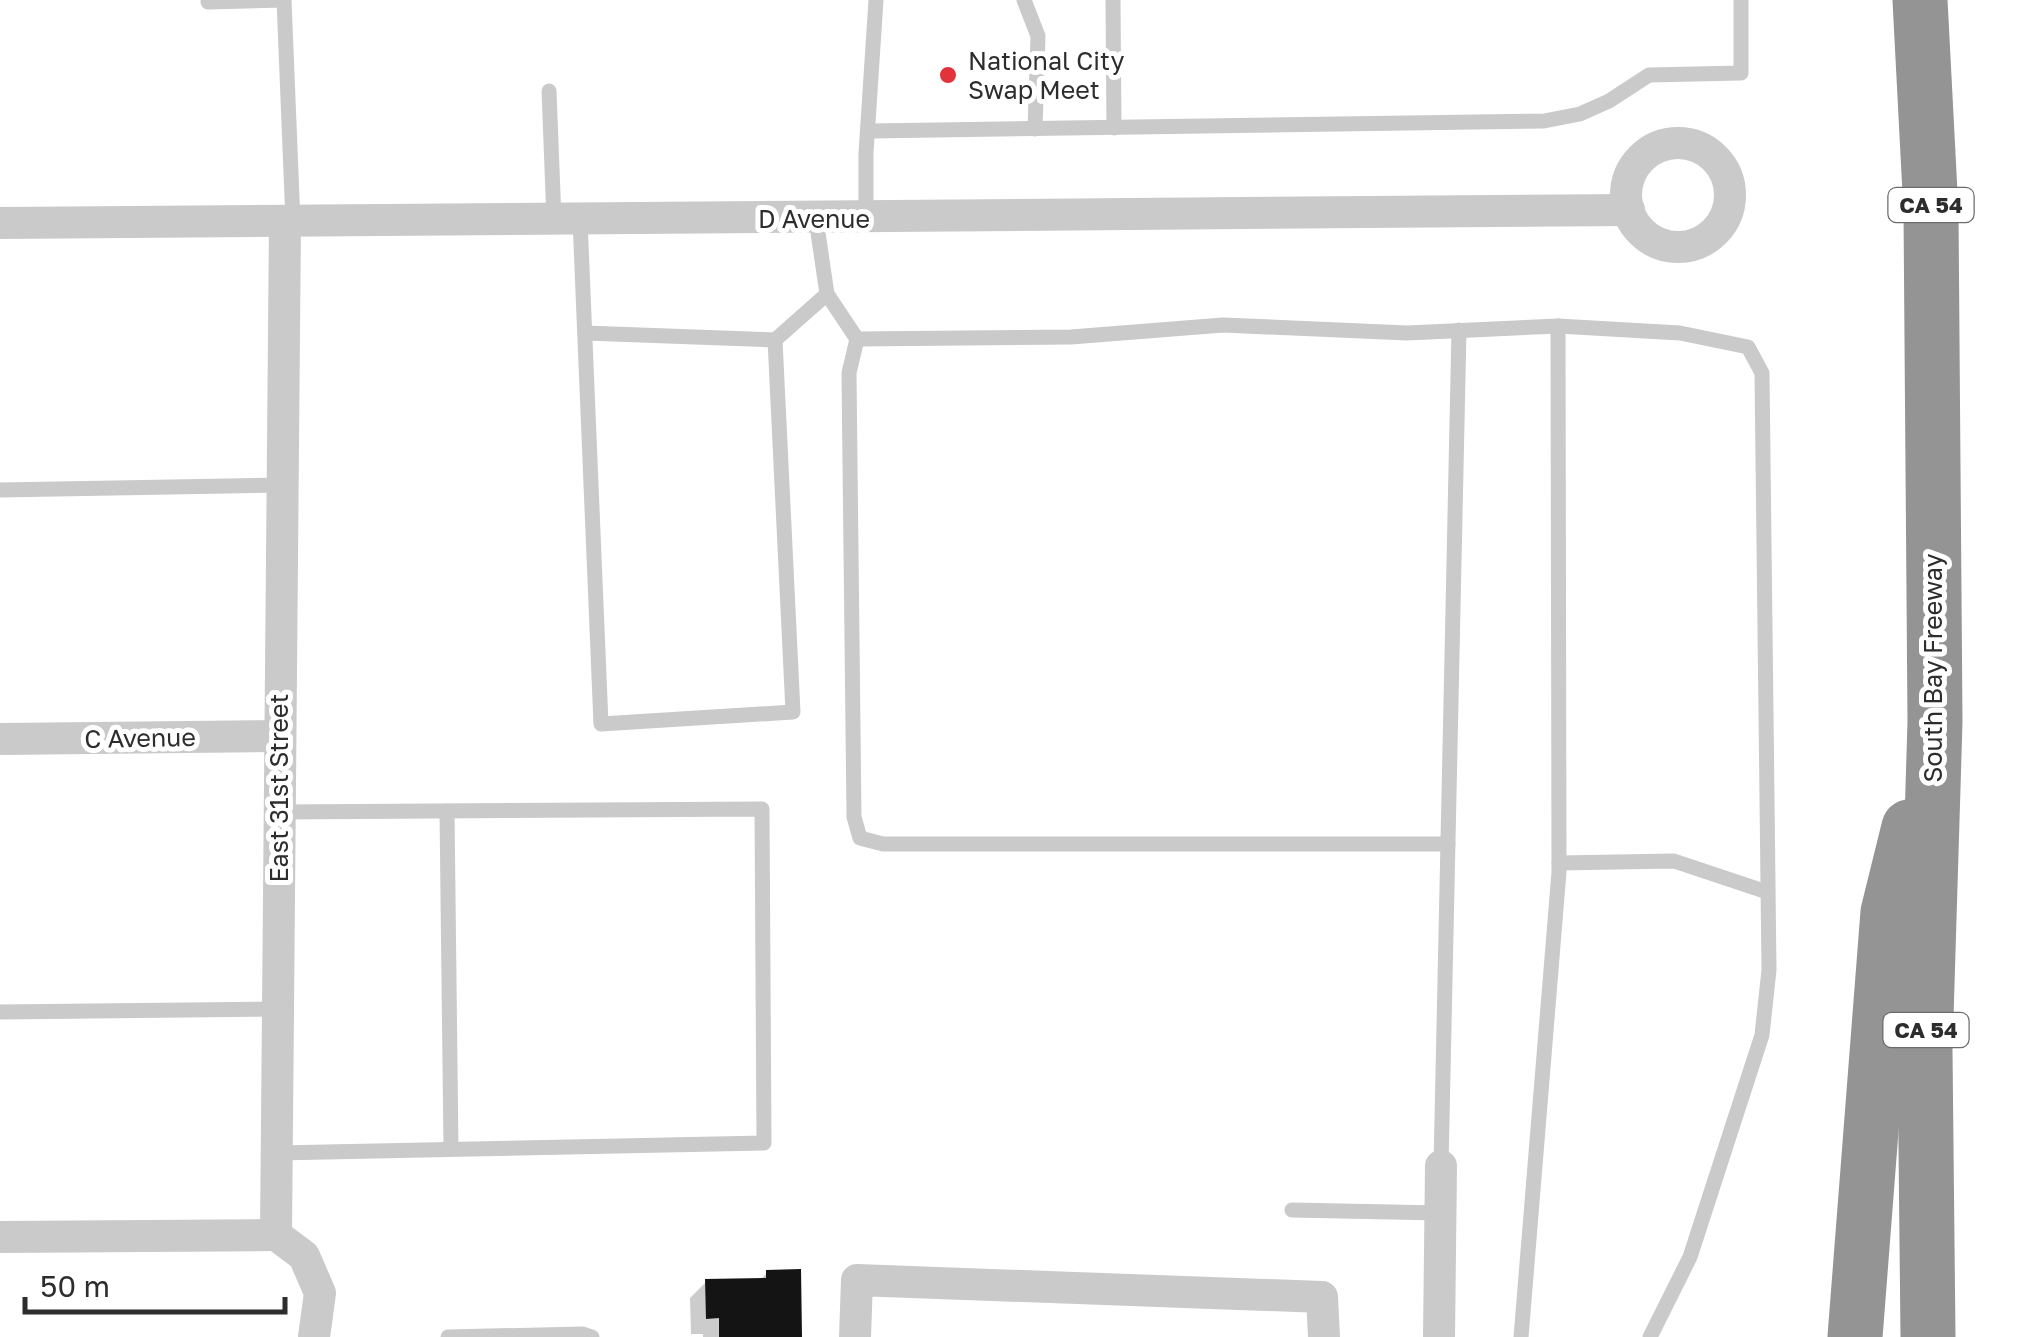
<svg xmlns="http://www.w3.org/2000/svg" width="2017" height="1337" font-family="'Golos Text',sans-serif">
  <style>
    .shadow { fill: #0003 }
    .building { fill: #141414 }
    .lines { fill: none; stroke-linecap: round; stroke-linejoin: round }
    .service { stroke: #cacaca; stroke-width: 15 }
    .minor { stroke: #cacaca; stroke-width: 32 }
    .motorway { stroke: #949494; stroke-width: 55 }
    .poi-dot { fill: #e2323b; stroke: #fff; stroke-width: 4 }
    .labels { text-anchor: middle; stroke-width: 10; stroke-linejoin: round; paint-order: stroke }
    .shield { fill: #fff; stroke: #6c6c6c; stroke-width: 2.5 }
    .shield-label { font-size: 22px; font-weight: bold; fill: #2d2d2d }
    .poi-label { font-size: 25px; fill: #2d2d2d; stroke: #fff; text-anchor: start }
    .street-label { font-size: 25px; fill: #2d2d2d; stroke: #fff }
  </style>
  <rect width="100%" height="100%" fill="#fff"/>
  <path class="shadow" d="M767,1273L800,1337H703V1334H691L690,1298L706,1282L759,1281Z"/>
  <path class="building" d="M801,1269L802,1337H719V1318L706,1319L705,1279L766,1278V1270Z"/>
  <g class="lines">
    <g class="service">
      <path d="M1024,0L1038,36L1035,129"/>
      <path d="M1113,0L1114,128"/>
      <path d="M208,2L284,0L293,222"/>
      <path d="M549,91L554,220"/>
      <path d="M870,131L1544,121L1580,114L1609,101L1649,75L1741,73V0"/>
      <path d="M866,218V153L876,0"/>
      <path d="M580,220L601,724L793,712L775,340L827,294L816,219"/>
      <path d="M827,294L857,339L849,373L854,817L860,838L883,844H1448"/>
      <path d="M585,333L775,340"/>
      <path d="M857,339L1071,337L1223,325L1407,333L1558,326L1680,333L1748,347L1762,373L1769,970L1762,1035L1690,1257L1650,1337"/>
      <path d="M0,490L280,485"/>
      <path d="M447,811L451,1149"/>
      <path d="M1559,863L1674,861L1767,892"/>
      <path d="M0,1012L277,1009"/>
      <path d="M277,1153L764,1143L762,809L279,812"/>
      <path d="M1441,1166L1459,330"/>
      <path d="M1292,1210L1441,1213"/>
      <path d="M448,1337L583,1334L592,1337"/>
      <path d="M1521,1337L1559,872L1558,326"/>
    </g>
    <g class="minor">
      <circle cx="1678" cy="195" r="52"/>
      <path d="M285,221L276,1235L304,1256L320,1293L314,1337"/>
      <path d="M0,223L1629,210"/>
      <path d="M0,739L279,736"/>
      <path d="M0,1237L276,1235"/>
      <path d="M855,1337L857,1280L1322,1297L1324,1337"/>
      <path d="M1439,1337L1441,1166"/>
    </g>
    <g class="motorway">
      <path d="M1920,0L1931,212L1935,722L1925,1050L1928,1337"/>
      <path d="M1855,1337L1888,912L1909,827"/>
    </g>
  </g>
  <circle class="poi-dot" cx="948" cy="75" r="10"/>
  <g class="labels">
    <g class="shield">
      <rect x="1888.5" y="188" width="85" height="34" rx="8"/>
      <rect x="1883.5" y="1013" width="85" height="34" rx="8"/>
    </g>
    <g class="shield-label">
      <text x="1931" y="213">CA 54</text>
      <text x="1926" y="1038">CA 54</text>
    </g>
    <g class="poi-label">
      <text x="968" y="70">National City<tspan x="968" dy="29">Swap Meet</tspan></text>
    </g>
    <g class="street-label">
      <text x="814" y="228">D Avenue</text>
      <text transform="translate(1933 668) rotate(-90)" y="9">South Bay Freeway</text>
      <text transform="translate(140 738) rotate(-1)" y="9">C Avenue</text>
      <text transform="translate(279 788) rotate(-90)" y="9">East 31st Street</text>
    </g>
  </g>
  <path d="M25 1297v15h260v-15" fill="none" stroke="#2d2d2d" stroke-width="5"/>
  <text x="40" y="1297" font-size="30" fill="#2d2d2d" stroke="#ffffff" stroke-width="8" paint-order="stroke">50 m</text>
</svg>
